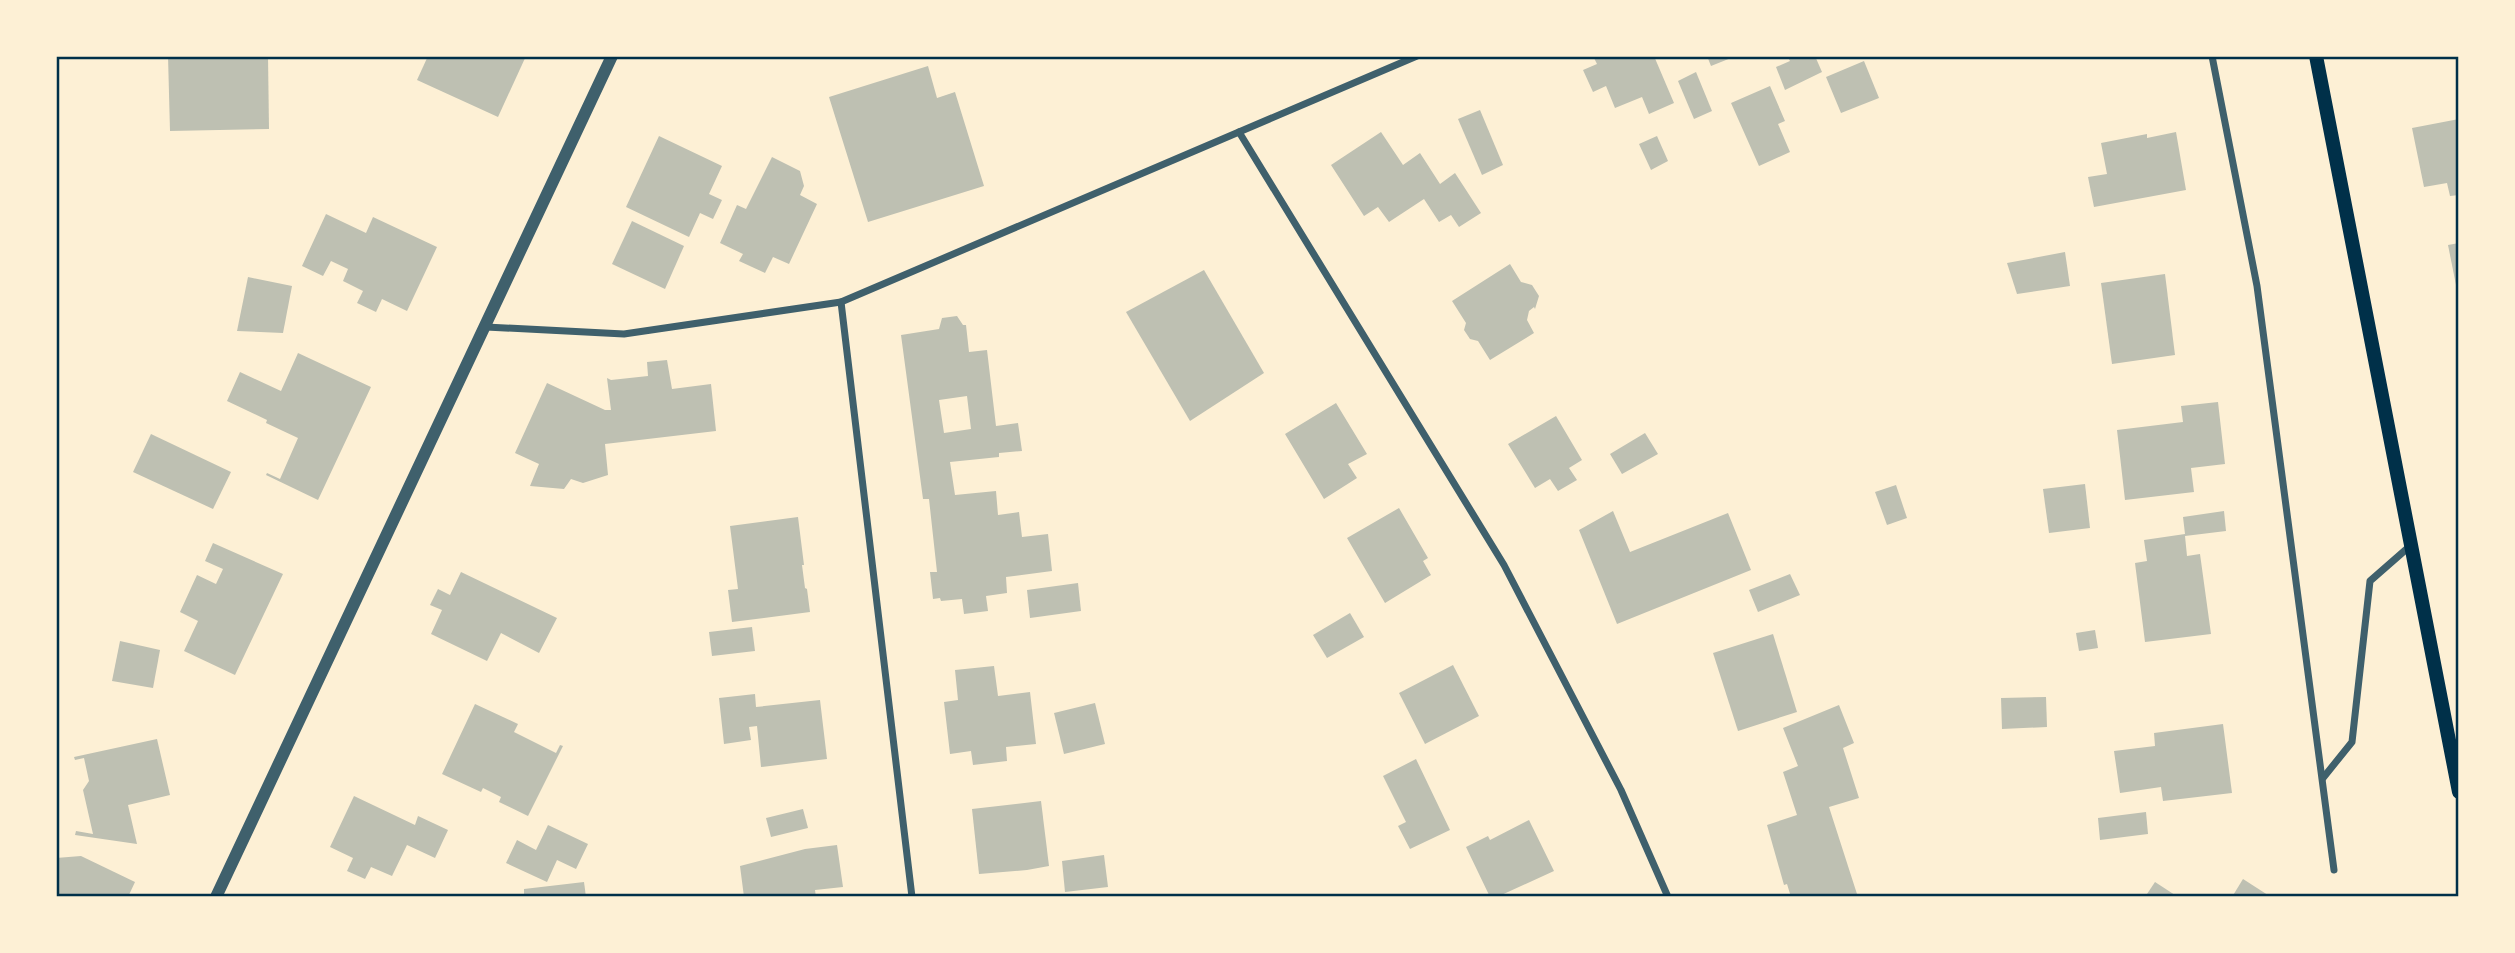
<svg xmlns="http://www.w3.org/2000/svg" width="2515" height="953" font-family="'PT Sans Narrow',sans-serif">
  <style>
    .building { fill: #bec0b2; fill-rule: evenodd }
    .lines { fill: none; stroke-linecap: round; stroke-linejoin: round }
    .minor { stroke: #3f606c; stroke-width: 7 }
    .tertiary { stroke: #3f606c; stroke-width: 12 }
    .secondary { stroke: #003049; stroke-width: 14 }
    .neatline { fill: none; stroke: #003049; stroke-width: 2.5 }
  </style>
  <rect width="100%" height="100%" fill="#fdf0d5"/>
  <g class="building">
    <path d="M168,56H268L269,129L170,131Z"/>
    <path d="M428,56H526L498,117L417,80Z"/>
    <path d="M1593,56H1654L1674,103L1649,114L1642,97L1615,108L1606,86L1593,92L1583,70L1597,64Z"/>
    <path d="M1707,56H1736L1711,66Z"/>
    <path d="M1787,56H1815L1822,72L1785,90L1776,67L1790,61Z"/>
    <path d="M1864,61L1879,98L1841,113L1826,77Z"/>
    <path d="M928,66L937,98L955,92L984,186L868,222L829,97Z"/>
    <path d="M1696,72L1712,111L1694,119L1678,81Z"/>
    <path d="M1770,86L1785,121L1778,124L1790,152L1759,166L1731,103Z"/>
    <path d="M1480,110L1503,165L1482,175L1458,119Z"/>
    <path d="M2459,119V195L2450,196L2447,183L2424,187L2412,128Z"/>
    <path d="M1381,132L1403,165L1420,153L1440,184L1455,173L1481,213L1459,227L1451,215L1439,222L1424,199L1389,222L1378,207L1364,216L1331,165Z"/>
    <path d="M2176,132L2186,190L2094,207L2088,177L2107,174L2101,143L2147,134V138Z"/>
    <path d="M659,136L722,166L709,194L722,200L713,219L700,213L689,237L626,207Z"/>
    <path d="M1657,136L1668,161L1651,170L1639,144Z"/>
    <path d="M772,157L800,171L804,186L800,195L817,204L789,264L773,257L765,273L739,261L743,254L720,243L737,205L746,209Z"/>
    <path d="M326,214L366,233L373,217L437,247L407,311L382,299L376,312L357,303L363,291L343,281L348,269L331,261L323,276L302,266Z"/>
    <path d="M632,221L684,246L665,289L612,264Z"/>
    <path d="M2459,243V294L2458,295L2448,245Z"/>
    <path d="M2065,252L2070,286L2017,294L2007,263Z"/>
    <path d="M1510,264L1521,282L1532,285L1539,296L1535,309L1534,307L1529,311L1527,320L1534,333L1490,360L1478,341L1470,339L1464,330L1466,323L1452,301Z"/>
    <path d="M1204,270L1264,373L1190,421L1126,312Z"/>
    <path d="M2165,274L2175,355L2112,364L2101,283Z"/>
    <path d="M248,277L292,286L283,333L237,331Z"/>
    <path d="M957,316L963,325H966L969,352L987,350L996,426L1018,423L1022,451L999,453V457L950,462L955,495L996,491L998,515L1019,512L1022,537L1048,534L1052,571L1006,577L1007,593L986,596L988,611L964,614L962,599L941,601L940,598L933,599L930,572H937L929,499H923L901,335L939,329L942,318ZM967,396L971,429L944,433L939,400Z"/>
    <path d="M298,353L371,387L318,500L266,475L267,473L280,479L298,438L266,423L267,420L227,401L240,372L281,391Z"/>
    <path d="M667,360L672,389L711,384L716,431L605,444L608,475L583,483L571,479L564,489L530,486L539,464L515,453L547,383L605,410H611L607,378L611,380L648,376L647,362Z"/>
    <path d="M2218,402L2225,464L2191,468L2194,492L2125,500L2117,430L2183,422L2181,406Z"/>
    <path d="M1336,403L1367,454L1348,464L1357,478L1324,499L1285,434Z"/>
    <path d="M1556,416L1582,460L1569,468L1577,480L1558,491L1550,479L1535,488L1508,444Z"/>
    <path d="M1645,433L1658,454L1622,474L1610,454Z"/>
    <path d="M151,434L231,472L213,509L133,472Z"/>
    <path d="M2085,484L2090,528L2049,533L2043,489Z"/>
    <path d="M1896,485L1907,518L1887,525L1875,492Z"/>
    <path d="M1399,508L1428,558L1423,561L1431,575L1385,603L1347,538Z"/>
    <path d="M1613,511L1630,552L1728,513L1751,570L1617,624L1579,530Z"/>
    <path d="M2224,511L2226,531L2185,536L2187,556L2200,554L2211,634L2145,642L2135,563L2147,561L2144,540L2185,534L2183,517Z"/>
    <path d="M798,517L804,565H802L805,588L807,589L810,612L732,622L728,590L738,589L730,526Z"/>
    <path d="M213,543L283,574L235,675L184,651L198,621L180,612L197,575L216,584L223,569L205,561Z"/>
    <path d="M461,572L557,618L539,653L501,633L487,661L431,634L442,610L430,605L438,589L450,595Z"/>
    <path d="M1790,574L1800,595L1758,612L1749,590Z"/>
    <path d="M1078,583L1081,611L1030,618L1027,590Z"/>
    <path d="M1350,613L1364,637L1327,658L1313,635Z"/>
    <path d="M752,627L755,651L712,656L709,632Z"/>
    <path d="M2095,630L2098,648L2079,651L2076,633Z"/>
    <path d="M1773,634L1797,712L1738,731L1713,653Z"/>
    <path d="M120,641L160,650L153,688L112,681Z"/>
    <path d="M1453,665L1479,716L1425,744L1399,693Z"/>
    <path d="M994,666L998,696L1030,692L1036,744L1006,747L1007,761L973,765L971,751L950,754L944,702L958,700L955,670Z"/>
    <path d="M755,694L756,707L820,700L827,759L761,767L757,726L749,727L751,740L724,744L719,698Z"/>
    <path d="M2046,697L2047,727L2002,729L2001,698Z"/>
    <path d="M1095,703L1105,744L1064,754L1054,713Z"/>
    <path d="M475,704L518,724L514,732L556,753L560,745L563,746L528,816L499,802L501,797L483,788L481,792L442,774Z"/>
    <path d="M1839,705L1854,743L1843,748L1859,798L1829,807L1857,894L1848,897H1791L1787,884L1784,885L1767,825L1797,815L1783,772L1798,766L1783,728Z"/>
    <path d="M2223,724L2232,793L2163,801L2161,787L2120,793L2114,751L2155,746L2154,733Z"/>
    <path d="M157,739L170,795L128,805L137,844L75,835L76,831L93,834L83,790L89,781L84,758L75,760L74,757Z"/>
    <path d="M1416,759L1450,830L1410,849L1398,826L1406,822L1383,776Z"/>
    <path d="M354,796L415,825L418,816L448,830L435,858L407,845L392,876L371,867L365,879L347,871L353,858L330,847Z"/>
    <path d="M1041,801L1049,866L1027,870L979,874L972,809Z"/>
    <path d="M803,809L808,828L771,837L766,818Z"/>
    <path d="M2146,812L2148,834L2100,840L2098,818Z"/>
    <path d="M1529,820L1554,871L1497,897H1490L1466,847L1488,836L1490,840Z"/>
    <path d="M548,825L588,844L576,869L557,860L547,882L506,863L517,840L536,850Z"/>
    <path d="M837,845L843,887L815,890L816,897H744L740,866L805,849Z"/>
    <path d="M1104,855L1108,887L1065,892L1062,861Z"/>
    <path d="M81,856L135,882L128,897H56V858Z"/>
    <path d="M2243,879L2271,897H2232Z"/>
    <path d="M584,882L586,897H524V889Z"/>
    <path d="M2155,882L2178,897H2145Z"/>
  </g>
  <g class="lines">
    <g class="minor">
      <path d="M2212,56L2257,286L2334,870"/>
      <path d="M1239,132L1504,565L1621,790L1668,897"/>
      <path d="M841,302L912,897"/>
      <path d="M486,327L624,334L841,302L1417,56"/>
      <path d="M2323,778L2352,742L2370,581L2410,546"/>
    </g>
    <path class="tertiary" d="M216,897L612,56"/>
    <path class="secondary" d="M2316,56L2459,792"/>
  </g>
  <rect width="2515" height="953" fill="none" stroke="#fdf0d5" stroke-width="116"/>
  <rect x="58" y="58" width="2399" height="837" class="neatline"/>
</svg>
